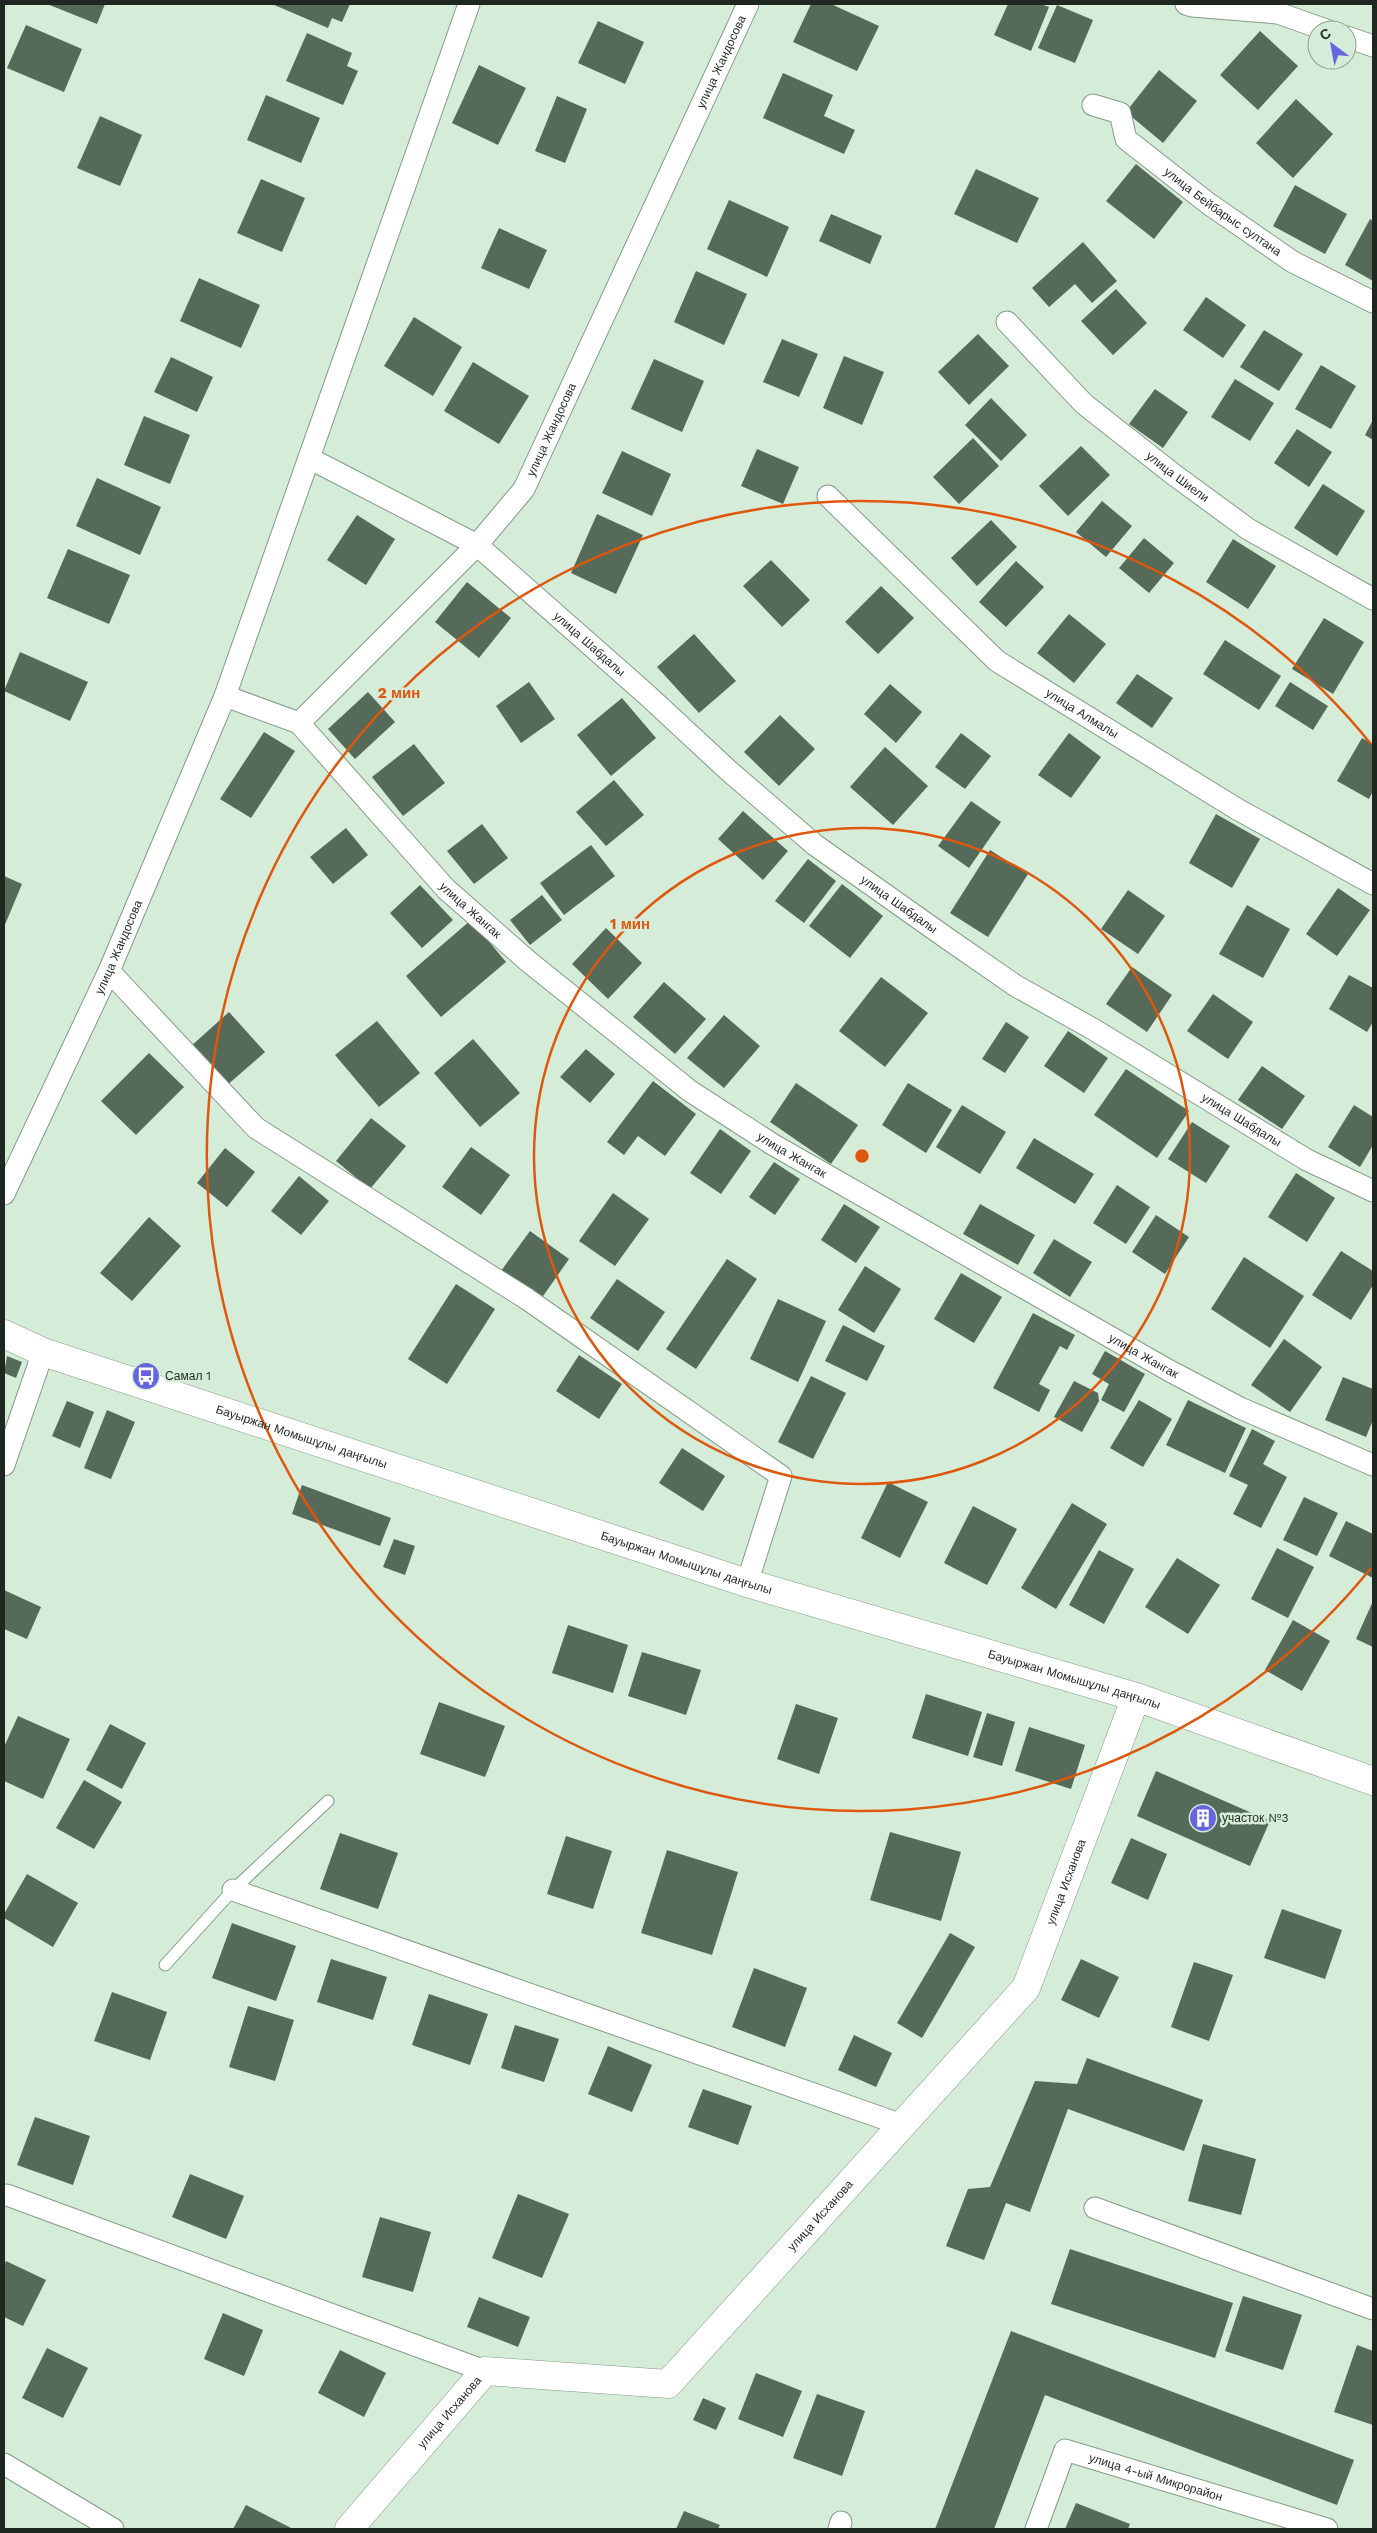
<svg xmlns="http://www.w3.org/2000/svg" width="1377" height="2533" font-family="'Work Sans',sans-serif">
  <style>
    .building { fill: #556a58 }
    .lines { fill: none; stroke-linecap: round; stroke-linejoin: round }
    .lane-casing { stroke: #839a87; stroke-width: 13 }
    .street-casing { stroke: #839a87; stroke-width: 23 }
    .secondary-casing { stroke: #839a87; stroke-width: 29 }
    .lane { stroke: #fff; stroke-width: 11 }
    .street { stroke: #fff; stroke-width: 21 }
    .secondary { stroke: #fff; stroke-width: 28 }
    .ring { fill: none; stroke: #de570d; stroke-width: 2.5 }
    .labels { text-anchor: middle; stroke-width: 5; stroke-linejoin: round; paint-order: stroke }
    .street-label { font-size: 12px; fill: #1f2820; stroke: #d5edd8 }
    .poi-label { font-size: 12px; fill: #1f2820; stroke: #d5edd8; text-anchor: start }
    .centre { fill: #de570d; stroke: #d5edd8; stroke-width: 2.5 }
    .ring-label { font-size: 15px; text-anchor: middle; font-weight: bold; fill: #de570d; stroke: #d5edd8; stroke-width: 5; stroke-linejoin: round; paint-order: stroke }
  </style>
  <rect width="100%" height="100%" fill="#d5edd8"/>
  <g class="building">
    <path d="M47,4H105L97,24Z"/>
    <path d="M272,4H350L342,22L332,18L328,28Z"/>
    <path d="M811,4H831L879,26L857,71L793,42Z"/>
    <path d="M1008,4H1040L1049,7L1031,51L994,35Z"/>
    <path d="M1057,5L1093,20L1075,63L1038,48Z"/>
    <path d="M598,21L644,42L625,84L578,63Z"/>
    <path d="M26,25L82,49L64,92L7,68Z"/>
    <path d="M1260,31L1298,66L1258,110L1220,75Z"/>
    <path d="M307,33L352,53L347,66L358,71L343,105L286,81Z"/>
    <path d="M479,65L526,88L498,145L452,123Z"/>
    <path d="M1159,70L1197,101L1163,143L1126,112Z"/>
    <path d="M783,73L833,95L824,116L855,130L844,154L763,118Z"/>
    <path d="M266,95L320,118L301,163L247,140Z"/>
    <path d="M557,96L587,109L565,163L535,151Z"/>
    <path d="M1296,99L1333,134L1293,178L1256,143Z"/>
    <path d="M100,116L142,135L120,186L77,168Z"/>
    <path d="M1136,164L1183,202L1154,239L1106,201Z"/>
    <path d="M976,169L1039,198L1017,243L954,214Z"/>
    <path d="M261,179L305,198L282,252L237,233Z"/>
    <path d="M1295,185L1347,214L1325,254L1273,226Z"/>
    <path d="M729,200L789,227L767,277L707,249Z"/>
    <path d="M831,214L882,236L870,264L819,241Z"/>
    <path d="M1370,219L1373,221V281L1345,265Z"/>
    <path d="M499,228L547,250L529,289L481,268Z"/>
    <path d="M1083,242L1117,281L1092,303L1075,284L1049,307L1032,288Z"/>
    <path d="M696,271L747,294L724,345L674,322Z"/>
    <path d="M199,278L260,305L241,348L180,321Z"/>
    <path d="M1116,289L1147,323L1113,355L1081,321Z"/>
    <path d="M1206,297L1246,325L1223,358L1183,330Z"/>
    <path d="M414,317L462,347L433,396L384,366Z"/>
    <path d="M1264,330L1303,354L1279,391L1240,367Z"/>
    <path d="M978,334L1009,366L969,405L938,372Z"/>
    <path d="M782,339L818,354L799,397L763,382Z"/>
    <path d="M844,356L884,372L862,425L823,408Z"/>
    <path d="M171,357L213,377L197,412L154,392Z"/>
    <path d="M654,359L704,381L682,432L631,409Z"/>
    <path d="M473,362L529,396L499,444L444,411Z"/>
    <path d="M1321,365L1356,386L1331,429L1295,409Z"/>
    <path d="M1235,379L1274,403L1250,441L1211,417Z"/>
    <path d="M1155,389L1188,412L1163,448L1129,424Z"/>
    <path d="M991,398L1027,435L1001,461L965,425Z"/>
    <path d="M144,416L190,435L170,484L124,465Z"/>
    <path d="M1373,420V440L1365,435Z"/>
    <path d="M1297,429L1332,452L1309,487L1274,463Z"/>
    <path d="M973,438L999,466L959,504L933,477Z"/>
    <path d="M1081,446L1110,475L1068,516L1039,486Z"/>
    <path d="M757,449L799,467L783,504L741,486Z"/>
    <path d="M622,451L671,474L652,516L602,493Z"/>
    <path d="M97,478L161,507L140,555L76,526Z"/>
    <path d="M1323,484L1365,511L1337,556L1294,528Z"/>
    <path d="M1102,501L1132,526L1106,557L1076,532Z"/>
    <path d="M597,514L643,535L616,594L571,573Z"/>
    <path d="M357,515L395,539L366,585L327,560Z"/>
    <path d="M991,520L1017,547L977,586L951,558Z"/>
    <path d="M1144,538L1174,563L1149,593L1119,568Z"/>
    <path d="M1233,539L1276,566L1248,609L1206,582Z"/>
    <path d="M68,549L130,575L109,624L47,598Z"/>
    <path d="M771,560L810,600L782,627L743,586Z"/>
    <path d="M1016,561L1044,587L1006,627L979,602Z"/>
    <path d="M467,582L511,618L479,658L435,622Z"/>
    <path d="M881,586L914,618L878,654L845,622Z"/>
    <path d="M1069,614L1106,644L1074,683L1037,653Z"/>
    <path d="M1324,618L1364,642L1333,694L1292,669Z"/>
    <path d="M694,634L736,681L699,713L657,667Z"/>
    <path d="M1225,640L1281,676L1259,710L1203,674Z"/>
    <path d="M20,652L88,682L70,721L4,691Z"/>
    <path d="M1137,674L1173,698L1152,728L1116,703Z"/>
    <path d="M529,682L555,719L521,743L496,706Z"/>
    <path d="M1290,682L1328,706L1313,730L1275,706Z"/>
    <path d="M890,684L922,712L896,743L864,714Z"/>
    <path d="M368,692L395,722L355,759L328,729Z"/>
    <path d="M622,698L656,738L611,776L577,735Z"/>
    <path d="M780,715L815,749L779,786L744,752Z"/>
    <path d="M264,732L295,751L251,818L220,799Z"/>
    <path d="M961,733L991,756L965,789L935,767Z"/>
    <path d="M1069,733L1101,757L1071,798L1038,775Z"/>
    <path d="M1362,738L1373,744V791L1369,799L1337,781Z"/>
    <path d="M414,744L445,783L403,816L372,777Z"/>
    <path d="M885,747L928,786L893,825L850,787Z"/>
    <path d="M614,780L644,815L606,846L576,812Z"/>
    <path d="M971,801L1001,822L969,868L938,846Z"/>
    <path d="M743,811L788,851L763,880L718,839Z"/>
    <path d="M1216,814L1260,839L1232,888L1189,863Z"/>
    <path d="M482,824L508,858L474,884L447,851Z"/>
    <path d="M346,828L368,855L333,884L310,857Z"/>
    <path d="M591,845L615,876L564,915L540,883Z"/>
    <path d="M990,850L1028,874L988,937L950,913Z"/>
    <path d="M808,859L836,881L804,923L775,901Z"/>
    <path d="M4,876L22,884L4,927Z"/>
    <path d="M842,884L883,916L850,958L809,926Z"/>
    <path d="M420,885L453,920L422,948L390,913Z"/>
    <path d="M1338,888L1370,910L1337,956L1306,934Z"/>
    <path d="M1128,890L1165,916L1138,954L1101,929Z"/>
    <path d="M542,895L562,920L530,945L510,920Z"/>
    <path d="M1247,905L1290,929L1263,978L1219,954Z"/>
    <path d="M471,920L506,962L441,1017L406,976Z"/>
    <path d="M606,928L642,963L608,999L572,964Z"/>
    <path d="M1132,967L1172,995L1147,1032L1106,1004Z"/>
    <path d="M1349,975L1373,988V1022L1367,1032L1329,1009Z"/>
    <path d="M881,977L928,1013L885,1067L839,1031Z"/>
    <path d="M664,982L706,1019L675,1054L633,1017Z"/>
    <path d="M1213,994L1253,1022L1228,1059L1187,1031Z"/>
    <path d="M229,1012L265,1052L225,1087L190,1047Z"/>
    <path d="M724,1015L760,1046L724,1088L687,1058Z"/>
    <path d="M377,1021L420,1073L379,1107L335,1055Z"/>
    <path d="M1006,1022L1029,1037L1005,1073L982,1059Z"/>
    <path d="M1068,1031L1108,1058L1084,1093L1044,1066Z"/>
    <path d="M473,1039L520,1093L480,1127L434,1073Z"/>
    <path d="M586,1049L615,1074L590,1103L560,1077Z"/>
    <path d="M149,1053L184,1087L136,1135L101,1101Z"/>
    <path d="M1262,1066L1305,1096L1282,1129L1238,1100Z"/>
    <path d="M1126,1069L1189,1111L1157,1158L1094,1115Z"/>
    <path d="M653,1081L696,1114L665,1156L638,1136L624,1155L607,1142Z"/>
    <path d="M796,1083L858,1125L831,1164L770,1122Z"/>
    <path d="M908,1083L952,1110L926,1153L882,1125Z"/>
    <path d="M962,1105L1006,1132L980,1174L936,1147Z"/>
    <path d="M1354,1105L1373,1117V1145L1360,1167L1328,1147Z"/>
    <path d="M371,1118L406,1146L370,1189L336,1161Z"/>
    <path d="M1192,1122L1230,1146L1206,1183L1168,1159Z"/>
    <path d="M720,1129L751,1151L721,1194L690,1173Z"/>
    <path d="M1034,1138L1094,1174L1075,1204L1016,1168Z"/>
    <path d="M471,1147L510,1175L481,1215L442,1187Z"/>
    <path d="M225,1148L255,1172L227,1207L197,1183Z"/>
    <path d="M774,1162L800,1179L775,1215L749,1197Z"/>
    <path d="M1296,1173L1335,1198L1307,1242L1268,1217Z"/>
    <path d="M299,1176L329,1201L301,1235L271,1211Z"/>
    <path d="M1117,1185L1150,1207L1126,1244L1093,1223Z"/>
    <path d="M613,1193L649,1219L615,1266L579,1241Z"/>
    <path d="M844,1204L880,1227L856,1263L821,1240Z"/>
    <path d="M980,1204L1035,1235L1018,1265L963,1234Z"/>
    <path d="M1156,1215L1189,1237L1165,1274L1132,1252Z"/>
    <path d="M149,1217L181,1246L132,1301L100,1273Z"/>
    <path d="M530,1231L569,1259L541,1299L501,1271Z"/>
    <path d="M1054,1239L1092,1262L1070,1297L1033,1273Z"/>
    <path d="M1341,1251L1373,1271V1285L1351,1320L1312,1295Z"/>
    <path d="M1244,1257L1304,1296L1270,1348L1211,1309Z"/>
    <path d="M727,1259L757,1279L696,1369L666,1349Z"/>
    <path d="M865,1266L901,1289L874,1333L838,1310Z"/>
    <path d="M961,1273L1002,1297L974,1343L934,1319Z"/>
    <path d="M617,1279L665,1312L638,1351L590,1318Z"/>
    <path d="M456,1284L495,1309L447,1384L408,1359Z"/>
    <path d="M778,1299L826,1321L798,1382L750,1359Z"/>
    <path d="M1033,1313L1075,1335L1067,1350L1060,1346L1039,1384L1050,1390L1039,1412L993,1388Z"/>
    <path d="M843,1325L885,1346L867,1381L825,1361Z"/>
    <path d="M1284,1339L1322,1367L1290,1412L1251,1385Z"/>
    <path d="M1105,1351L1145,1374L1124,1412L1101,1400L1109,1384L1092,1374Z"/>
    <path d="M579,1355L622,1384L599,1419L556,1391Z"/>
    <path d="M7,1356L22,1362L16,1378L4,1373Z"/>
    <path d="M811,1376L846,1393L813,1459L778,1442Z"/>
    <path d="M1343,1377L1373,1389V1420L1366,1437L1325,1420Z"/>
    <path d="M1074,1381L1098,1393L1099,1401L1082,1432L1054,1417Z"/>
    <path d="M1139,1400L1172,1419L1143,1467L1110,1448Z"/>
    <path d="M1188,1400L1246,1428L1225,1473L1166,1445Z"/>
    <path d="M67,1401L94,1412L80,1448L52,1436Z"/>
    <path d="M107,1410L135,1422L111,1479L84,1468Z"/>
    <path d="M1252,1429L1275,1441L1263,1464L1287,1477L1261,1528L1233,1514L1248,1485L1229,1476Z"/>
    <path d="M682,1448L725,1476L703,1511L659,1483Z"/>
    <path d="M888,1482L928,1502L900,1558L861,1538Z"/>
    <path d="M302,1485L391,1518L380,1546L292,1514Z"/>
    <path d="M1304,1497L1338,1513L1317,1556L1283,1540Z"/>
    <path d="M1072,1503L1107,1524L1056,1609L1021,1588Z"/>
    <path d="M973,1506L1017,1529L987,1585L944,1563Z"/>
    <path d="M1346,1521L1373,1534V1578L1329,1556Z"/>
    <path d="M394,1539L415,1546L405,1575L383,1567Z"/>
    <path d="M1277,1548L1314,1567L1288,1618L1251,1599Z"/>
    <path d="M1099,1550L1134,1569L1104,1624L1069,1605Z"/>
    <path d="M1177,1558L1220,1585L1188,1634L1145,1607Z"/>
    <path d="M4,1590L41,1607L27,1639L4,1629Z"/>
    <path d="M1373,1601V1647L1356,1639Z"/>
    <path d="M1293,1620L1330,1641L1302,1691L1265,1670Z"/>
    <path d="M568,1625L628,1645L613,1693L552,1673Z"/>
    <path d="M642,1652L701,1670L686,1715L628,1696Z"/>
    <path d="M926,1694L982,1712L968,1756L912,1738Z"/>
    <path d="M439,1702L505,1726L485,1777L420,1754Z"/>
    <path d="M796,1704L838,1718L819,1774L777,1759Z"/>
    <path d="M987,1713L1015,1722L1002,1766L973,1757Z"/>
    <path d="M18,1716L70,1739L43,1799L4,1781V1747Z"/>
    <path d="M110,1724L146,1743L122,1789L86,1770Z"/>
    <path d="M1029,1727L1085,1745L1071,1789L1015,1771Z"/>
    <path d="M1156,1771L1270,1821L1250,1866L1137,1816Z"/>
    <path d="M84,1780L122,1802L94,1849L56,1828Z"/>
    <path d="M890,1832L961,1852L941,1921L870,1900Z"/>
    <path d="M340,1833L398,1853L378,1909L320,1889Z"/>
    <path d="M566,1836L612,1851L593,1909L547,1894Z"/>
    <path d="M1131,1838L1167,1854L1148,1900L1111,1883Z"/>
    <path d="M667,1850L738,1872L712,1955L641,1933Z"/>
    <path d="M27,1874L78,1903L53,1947L4,1918V1914Z"/>
    <path d="M1282,1909L1342,1930L1325,1979L1264,1958Z"/>
    <path d="M232,1923L296,1946L276,2001L212,1978Z"/>
    <path d="M950,1933L975,1947L922,2038L897,2023Z"/>
    <path d="M331,1959L387,1977L373,2020L317,2002Z"/>
    <path d="M1081,1959L1119,1977L1099,2018L1061,2000Z"/>
    <path d="M1194,1962L1233,1975L1209,2041L1171,2027Z"/>
    <path d="M754,1968L807,1988L785,2047L732,2027Z"/>
    <path d="M112,1992L167,2012L150,2060L94,2041Z"/>
    <path d="M429,1994L488,2014L470,2065L412,2045Z"/>
    <path d="M248,2006L294,2020L275,2081L229,2067Z"/>
    <path d="M515,2025L559,2039L544,2082L501,2068Z"/>
    <path d="M854,2035L892,2053L876,2087L838,2070Z"/>
    <path d="M608,2046L652,2065L632,2112L588,2094Z"/>
    <path d="M1087,2058L1203,2100L1184,2151L1068,2109L1030,2212L1006,2203L984,2260L946,2246L968,2189L990,2187L1035,2081L1077,2084Z"/>
    <path d="M703,2089L752,2106L738,2145L688,2127Z"/>
    <path d="M35,2117L90,2136L73,2185L17,2165Z"/>
    <path d="M1203,2144L1256,2159L1241,2215L1188,2201Z"/>
    <path d="M190,2174L244,2196L226,2239L172,2217Z"/>
    <path d="M518,2194L569,2214L542,2278L492,2258Z"/>
    <path d="M380,2217L431,2232L413,2292L362,2277Z"/>
    <path d="M1070,2249L1233,2303L1215,2358L1051,2304Z"/>
    <path d="M6,2261L46,2280L23,2326L4,2317V2266Z"/>
    <path d="M1243,2296L1302,2315L1283,2370L1225,2351Z"/>
    <path d="M479,2297L530,2317L518,2347L467,2327Z"/>
    <path d="M223,2313L263,2330L244,2376L204,2359Z"/>
    <path d="M1011,2331L1354,2460L1337,2505L1045,2395L994,2529H935Z"/>
    <path d="M1357,2345L1373,2351V2425L1334,2412Z"/>
    <path d="M47,2348L88,2368L63,2418L22,2398Z"/>
    <path d="M340,2350L386,2373L364,2417L318,2393Z"/>
    <path d="M756,2373L802,2391L783,2437L738,2419Z"/>
    <path d="M817,2394L865,2411L842,2476L793,2458Z"/>
    <path d="M703,2398L726,2408L716,2430L693,2420Z"/>
    <path d="M1076,2503L1130,2524L1128,2529H1065Z"/>
    <path d="M246,2505L291,2528L290,2529H233Z"/>
    <path d="M684,2511L720,2525L718,2529H676Z"/>
  </g>
  <g class="lines">
    <g class="lane-casing">
      <path id="lane" d="M165,1965L233,1890L328,1801"/>
    </g>
    <g class="street-casing">
      <g id="street">
        <path d="M1186,4L1192,6L1278,13L1326,30"/>
        <path d="M1347,37L1373,46"/>
        <path id="s1" d="M1093,105L1120,113L1126,139L1209,204L1293,262L1373,302"/>
        <path id="s2" d="M1007,322L1084,404L1173,474L1248,529L1373,599"/>
        <path id="s3" d="M309,458L477,545L646,694L729,771L815,845L948,939L1016,986L1093,1029L1307,1160L1373,1191"/>
        <path id="s4" d="M828,496L997,661L1237,809L1373,884"/>
        <path id="s5" d="M225,696L299,723L477,545L524,489L748,4"/>
        <path id="s6" d="M299,723L446,889L529,962L690,1091L772,1144L1168,1370L1240,1408L1373,1465"/>
        <path d="M109,971L256,1128L527,1299L781,1476L747,1583"/>
        <path id="s7" d="M4,1194L109,971L225,696L469,4"/>
        <path d="M4,1465L43,1352"/>
        <path d="M233,1890L902,2125"/>
        <path d="M7,2195L485,2371"/>
        <path d="M1095,2208L1373,2309"/>
        <path d="M4,2464L113,2529"/>
        <path d="M839,2529L841,2522"/>
        <path id="s8" d="M1036,2529L1065,2450L1327,2529"/>
      </g>
    </g>
    <g class="secondary-casing">
      <g id="secondary">
        <path id="s9" d="M4,1334L43,1352L747,1583L1136,1697L1373,1781"/>
        <path id="s10" d="M349,2529L485,2371L668,2384L1026,1988L1136,1697"/>
      </g>
    </g>
    <use href="#lane" class="lane"/>
    <use href="#street" class="street"/>
    <use href="#secondary" class="secondary"/>
  </g>
  <g class="ring">
    <circle cx="862" cy="1156" r="328"/>
    <path d="M1371 1568A655 655 0 1 1 1371 744"/>
  </g>
  <defs>
    <g id="bus-disc" transform="scale(1.4375)"><circle r="9.5" fill="#6665df" stroke="#d5edd8"/><path d="M-5-6H5V4H4V6H2V4H-2V6H-4V4H-5ZM-3.5-4V0h7V-4ZM-3.5 1.2v1.5H-2V1.2ZM2 1.2v1.5H3.5V1.2Z" fill="#fff"/></g>
    <g id="building-disc" transform="scale(1.4375)"><circle r="9.5" fill="#6665df" stroke="#d5edd8"/><path d="M-4-6H4V6H1V3H-1V6H-4ZM-2.5-4.3h1.7v1.8h-1.7ZM.8-4.3h1.7v1.8H.8ZM-2.5-1h1.7V.8h-1.7ZM.8-1h1.7V.8H.8Z" fill="#fff"/></g>
  </defs>
  <g fill-rule="evenodd">
    <use href="#bus-disc" x="146" y="1376"/>
    <use href="#building-disc" x="1203" y="1818"/>
  </g>
  <g class="labels">
    <g class="street-label">
      <text dy="4" stroke="none"><textPath href="#s5" startOffset="874">улица Жандосова</textPath></text>
      <text dy="4" stroke="none"><textPath href="#s1" startOffset="176">улица Бейбарыс султана</textPath></text>
      <text dy="4" stroke="none"><textPath href="#s5" startOffset="469">улица Жандосова</textPath></text>
      <text dy="4" stroke="none"><textPath href="#s2" startOffset="231">улица Шиели</textPath></text>
      <text dy="4" stroke="none"><textPath href="#s3" startOffset="339">улица Шабдалы</textPath></text>
      <text dy="4" stroke="none"><textPath href="#s4" startOffset="336">улица Алмалы</textPath></text>
      <text dy="4" stroke="none"><textPath href="#s3" startOffset="744">улица Шабдалы</textPath></text>
      <text dy="4" stroke="none"><textPath href="#s6" startOffset="254">улица Жангак</textPath></text>
      <text dy="4" stroke="none"><textPath href="#s7" startOffset="272">улица Жандосова</textPath></text>
      <text dy="4" stroke="none"><textPath href="#s3" startOffset="1149">улица Шабдалы</textPath></text>
      <text dy="4" stroke="none"><textPath href="#s6" startOffset="659">улица Жангак</textPath></text>
      <text dy="4" stroke="none"><textPath href="#s6" startOffset="1064">улица Жангак</textPath></text>
      <text dy="4" stroke="none"><textPath href="#s9" startOffset="315">Бауыржан Момышұлы даңғылы</textPath></text>
      <text dy="4" stroke="none"><textPath href="#s9" startOffset="720">Бауыржан Момышұлы даңғылы</textPath></text>
      <text dy="4" stroke="none"><textPath href="#s9" startOffset="1125">Бауыржан Момышұлы даңғылы</textPath></text>
      <text dy="4" stroke="none"><textPath href="#s10" startOffset="1039">улица Исханова</textPath></text>
      <text dy="4" stroke="none"><textPath href="#s10" startOffset="619">улица Исханова</textPath></text>
      <text dy="4" stroke="none"><textPath href="#s10" startOffset="154">улица Исханова</textPath></text>
      <text dy="4" stroke="none"><textPath href="#s8" startOffset="179">улица 4-ый Микрорайон</textPath></text>
    </g>
    <g class="poi-label">
      <text x="165" y="1380">Самал 1</text>
      <text x="1222" y="1822">участок №3</text>
    </g>
  </g>
  <circle cx="862" cy="1156" r="8" class="centre"/>
  <g class="ring-label">
    <text x="399" y="698">2 мин</text>
    <text x="630" y="929">1 мин</text>
  </g>
  <rect width="1377" height="2533" fill="none" stroke="#1f2820" stroke-width="10"/>
  <g transform="translate(1332 45) rotate(328)"><circle r="24" fill="#d5edd8" stroke="#8c9e8e"/>
  <path d="M0-4L9 19L0 12L-9 19Z" fill="#6665df"/>
  <text y="-8" font-size="14" font-weight="bold" text-anchor="middle" fill="#1f2820">С</text>
  </g>
</svg>
